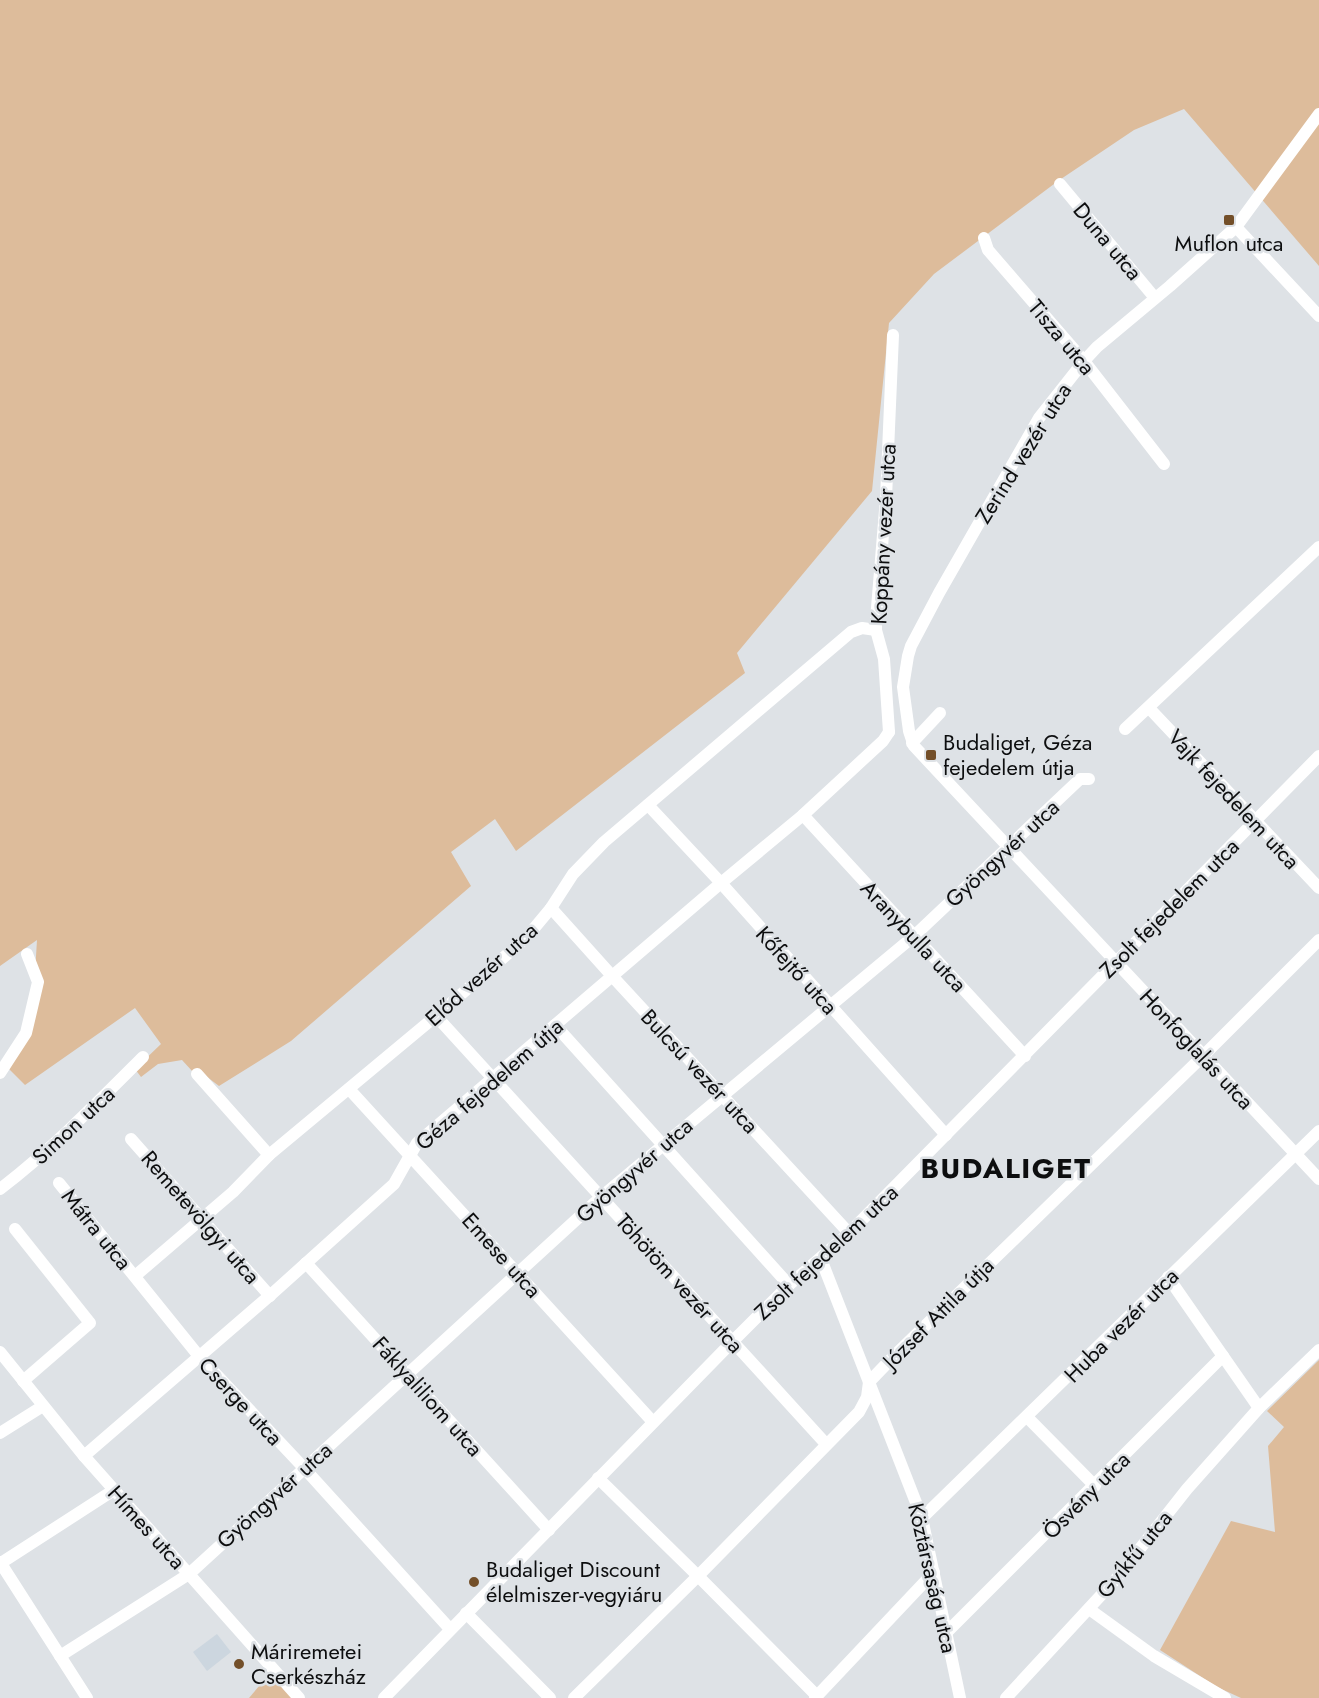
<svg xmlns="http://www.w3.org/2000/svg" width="1319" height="1698" font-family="Jost,sans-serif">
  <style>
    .built { fill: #ccd6df }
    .green { fill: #ddbc9b }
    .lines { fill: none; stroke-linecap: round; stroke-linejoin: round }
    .minor { stroke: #fff; stroke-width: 12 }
    .poi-dot { fill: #734f29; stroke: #dee2e6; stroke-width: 2 }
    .labels { text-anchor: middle; stroke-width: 5; stroke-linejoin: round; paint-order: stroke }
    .street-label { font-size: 22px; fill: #0d0e0f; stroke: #dee2e6 }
    .poi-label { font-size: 22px; fill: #0d0e0f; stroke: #dee2e6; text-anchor: start }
    .district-label { font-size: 28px; font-weight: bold; letter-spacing: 1.5px; fill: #0d0e0f; stroke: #dee2e6 }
  </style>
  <rect width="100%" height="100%" fill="#dee2e6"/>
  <path class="built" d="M217,1634L231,1652L207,1671L193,1652Z"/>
  <g class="green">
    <path d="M0,0H1319V266L1184,109L1134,130L1058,181L934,274L889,323L872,491L737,653L745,673L516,851L495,819L451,852L471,886L291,1041L219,1086L198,1070L193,1072L182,1060L158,1064L141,1077L135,1069L161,1044L135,1008L25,1085L8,1068L33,1005L37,940L0,966Z"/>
    <path d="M1319,1360V1698H1241L1217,1687L1160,1650L1231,1521L1275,1532L1268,1446L1284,1427L1267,1411Z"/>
    <path d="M271,1672L294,1698H249Z"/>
  </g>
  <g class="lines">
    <g class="minor">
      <path d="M1319,114L1236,227L1170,286L1097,347L1084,361L1039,418L939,593L911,646L908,656L903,687L909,731L914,746L1319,1179"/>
      <path d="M1060,184L1155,298"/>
      <path d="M1236,227L1319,316"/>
      <path d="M984,238L988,250L1084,361L1164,464"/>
      <path d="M1149,708L1319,888"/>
      <path d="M1125,729L1319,547"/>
      <path d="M889,732L884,659L876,630V620L886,498L893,335"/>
      <path d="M912,743L940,713"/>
      <path d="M648,805L721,883L946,1135"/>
      <path d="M803,815L1025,1056"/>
      <path d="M551,908L613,977L849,1233"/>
      <path d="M436,1016L826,1444"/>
      <path d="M555,1025L789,1285"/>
      <path d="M0,1073L26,1033L38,982L27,954"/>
      <path d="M197,1074L269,1155"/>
      <path d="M349,1089L653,1422"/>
      <path d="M131,1139L270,1296"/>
      <path d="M59,1183L198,1355L304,1468L450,1629"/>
      <path d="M0,1189C52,1149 97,1103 143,1057"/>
      <path d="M15,1229L90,1323L23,1381"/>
      <path d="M821,1259L922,1518L960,1698"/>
      <path d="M306,1263L549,1530"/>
      <path d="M135,1276L233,1192L269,1155L436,1016L526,938L551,908L573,874L604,842L851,632L862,628L876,630"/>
      <path d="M1168,1277L1259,1408"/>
      <path d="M0,1352L84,1456L299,1698"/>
      <path d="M1027,1417L1095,1486"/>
      <path d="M0,1433L43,1406"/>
      <path d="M84,1456L274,1292L394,1184L417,1143L721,883L803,815L883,741L889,732"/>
      <path d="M598,1478L698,1576L817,1696"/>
      <path d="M922,1518L1319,1131"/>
      <path d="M0,1562L87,1698"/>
      <path d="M1,1563L114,1490"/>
      <path d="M1089,1609L1154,1656L1225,1698"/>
      <path d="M466,1613L550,1698"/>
      <path d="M947,1632L1223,1356"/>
      <path d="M60,1656L189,1574L601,1197L914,936L1080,779H1089"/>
      <path d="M384,1698L733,1341L789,1285L849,1233L1319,756"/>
      <path d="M574,1698L698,1576L859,1412L867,1397L869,1382L895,1355L1203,1056L1319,940"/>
      <path d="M815,1698L934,1572"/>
      <path d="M1006,1698L1116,1579L1187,1489L1259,1408L1319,1350"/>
    </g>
  </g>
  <g class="poi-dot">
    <rect x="1223" y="214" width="12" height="12" rx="3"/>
    <rect x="925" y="749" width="12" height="12" rx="3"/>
    <circle cx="474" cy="1582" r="6"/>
    <circle cx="239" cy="1664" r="6"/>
  </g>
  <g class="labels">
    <g class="street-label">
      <text transform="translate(1108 241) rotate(50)" y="8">Duna utca</text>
      <text transform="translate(1062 337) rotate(50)" y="8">Tisza utca</text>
      <text transform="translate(1023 453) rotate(-58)" y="8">Zerind vezér utca</text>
      <text transform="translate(883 534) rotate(-87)" y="8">Koppány vezér utca</text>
      <text transform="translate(1234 799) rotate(47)" y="8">Vajk fejedelem utca</text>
      <text transform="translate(1002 853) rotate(-43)" y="8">Gyöngyvér utca</text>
      <text transform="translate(1169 908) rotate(-45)" y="8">Zsolt fejedelem utca</text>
      <text transform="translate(914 936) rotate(47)" y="8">Aranybulla utca</text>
      <text transform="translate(797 970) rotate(48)" y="8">Kőfejtő utca</text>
      <text transform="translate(481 974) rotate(-42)" y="8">Előd vezér utca</text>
      <text transform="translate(1197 1049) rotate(47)" y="8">Honfoglalás utca</text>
      <text transform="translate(700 1071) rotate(47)" y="8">Bulcsú vezér utca</text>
      <text transform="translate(489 1084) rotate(-41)" y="8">Géza fejedelem útja</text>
      <text transform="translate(73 1125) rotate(-43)" y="8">Simon utca</text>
      <text transform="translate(634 1170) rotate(-41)" y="8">Gyöngyvér utca</text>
      <text transform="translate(201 1217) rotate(49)" y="8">Remetevölgyi utca</text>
      <text transform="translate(97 1229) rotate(51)" y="8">Mátra utca</text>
      <text transform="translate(826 1252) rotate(-43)" y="8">Zsolt fejedelem utca</text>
      <text transform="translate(502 1255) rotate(48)" y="8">Emese utca</text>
      <text transform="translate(680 1283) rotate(48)" y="8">Töhötöm vezér utca</text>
      <text transform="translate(938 1313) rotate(-45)" y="8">József Attila útja</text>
      <text transform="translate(1121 1325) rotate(-45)" y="8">Huba vezér utca</text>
      <text transform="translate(428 1396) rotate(48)" y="8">Fáklyaliliom utca</text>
      <text transform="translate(241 1401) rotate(47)" y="8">Cserge utca</text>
      <text transform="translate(274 1495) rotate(-42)" y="8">Gyöngyvér utca</text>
      <text transform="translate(1086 1495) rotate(-45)" y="8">Ösvény utca</text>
      <text transform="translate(147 1527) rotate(48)" y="8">Hímes utca</text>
      <text transform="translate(1134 1554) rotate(-51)" y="8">Gyíkfű utca</text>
      <text transform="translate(933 1578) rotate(77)" y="8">Köztársaság utca</text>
    </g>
    <g class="poi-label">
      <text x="1229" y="251" text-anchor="middle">Muflon utca</text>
      <text x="943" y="750">Budaliget, Géza<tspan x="943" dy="25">fejedelem útja</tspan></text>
      <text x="486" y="1577">Budaliget Discount<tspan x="486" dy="25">élelmiszer-vegyiáru</tspan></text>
      <text x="251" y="1659">Máriremetei<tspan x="251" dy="25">Cserkészház</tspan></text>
    </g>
    <g class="district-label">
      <text x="1006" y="1178">BUDALIGET</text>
    </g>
  </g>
</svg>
